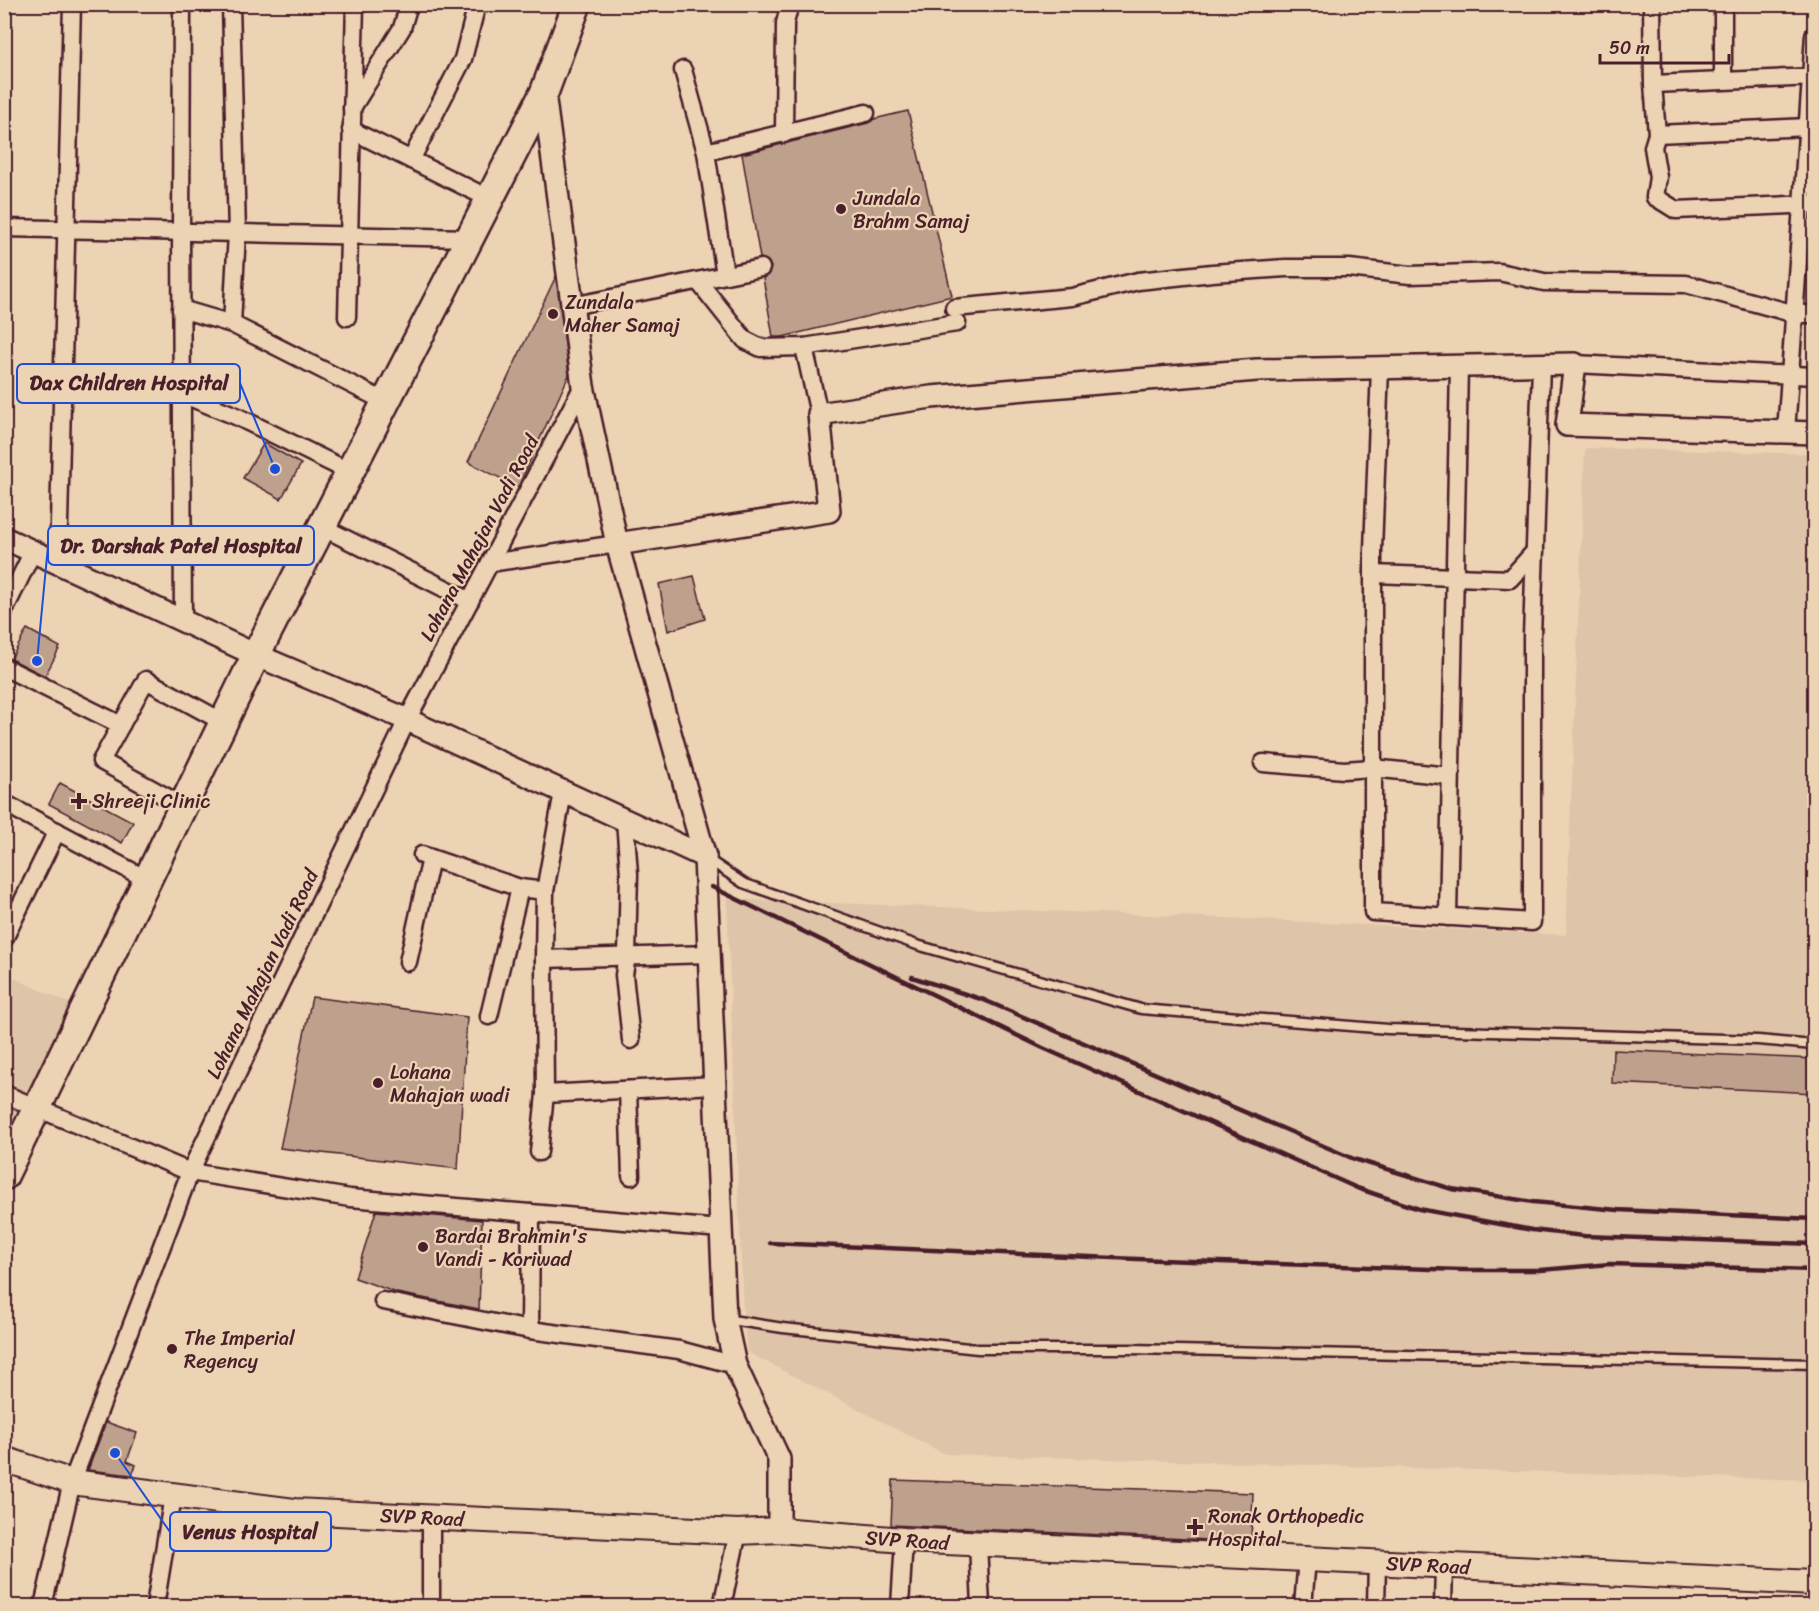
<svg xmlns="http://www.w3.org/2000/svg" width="1819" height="1611" font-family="Sriracha,sans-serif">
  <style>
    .built { fill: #dec4a8 }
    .building { fill: #bea18d; stroke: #4a1f2b; stroke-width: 1.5 }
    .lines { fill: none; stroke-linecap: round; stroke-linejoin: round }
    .service-casing { stroke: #4a1f2b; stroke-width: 13 }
    .minor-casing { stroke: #4a1f2b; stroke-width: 21 }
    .tertiary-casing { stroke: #4a1f2b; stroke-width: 26 }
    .secondary-casing { stroke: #4a1f2b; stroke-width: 28 }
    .primary-casing { stroke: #4a1f2b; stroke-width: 32 }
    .service { stroke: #ebd3b3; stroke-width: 8 }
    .minor { stroke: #ebd3b3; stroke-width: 16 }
    .tertiary { stroke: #ebd3b3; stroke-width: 21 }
    .secondary { stroke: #ebd3b3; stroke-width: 24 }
    .primary { stroke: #ebd3b3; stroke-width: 27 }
    .rail { stroke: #4a1f2b; stroke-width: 4.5 }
    .poi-dot { fill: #4a1f2b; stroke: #ebd3b3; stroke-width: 2 }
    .labels { text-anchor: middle; stroke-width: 4.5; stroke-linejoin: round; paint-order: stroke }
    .poi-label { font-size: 20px; fill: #4a1f2b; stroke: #ebd3b3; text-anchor: start }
    .street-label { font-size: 20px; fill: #4a1f2b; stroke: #ebd3b3 }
    .leader { fill: none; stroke: #1d4ed8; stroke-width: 2 }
    .callout-dot { fill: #1d4ed8; stroke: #ebd3b3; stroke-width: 2 }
    .callout { fill: #ebd3b3; stroke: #1d4ed8; stroke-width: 2 }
    .callout-label { font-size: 21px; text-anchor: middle; font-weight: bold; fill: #4a1f2b }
  </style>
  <rect width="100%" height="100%" fill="#ebd3b3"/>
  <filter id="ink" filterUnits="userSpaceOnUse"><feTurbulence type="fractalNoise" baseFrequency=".0167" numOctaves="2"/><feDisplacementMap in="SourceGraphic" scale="12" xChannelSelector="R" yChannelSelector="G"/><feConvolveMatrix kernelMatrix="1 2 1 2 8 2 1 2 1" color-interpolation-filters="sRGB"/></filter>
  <g filter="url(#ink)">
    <g class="built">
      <path d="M1585,448L1814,454V1480L945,1454L747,1352L743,1309L727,899L1224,918L1566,935Z"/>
      <path d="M5,974L73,1005L5,1152Z"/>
    </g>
    <g class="building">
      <path d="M908,111L952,296L782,337H773L763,278L768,275L771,267L768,261L760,258L742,154L868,123L874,119Z"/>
      <path d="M556,276L569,375L518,487L468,462Z"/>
      <path d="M264,443L301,464L281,499L243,478Z"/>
      <path d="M694,576L705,619L668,631L659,584Z"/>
      <path d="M27,629L60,647L45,676L11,659Z"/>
      <path d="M60,783L133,822L122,843L49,804Z"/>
      <path d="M312,997L467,1017L458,1169L280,1148Z"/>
      <path d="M1613,1050L1815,1059V1093L1612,1083Z"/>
      <path d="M376,1211L482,1220L479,1309L397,1293L355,1278Z"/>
      <path d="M106,1422L137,1433L127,1461L136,1465L132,1475L88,1470Z"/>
      <path d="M893,1480L1253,1493L1251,1542L891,1525Z"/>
    </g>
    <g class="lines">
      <g class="service-casing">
        <g id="service">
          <path d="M706,858L743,883L917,945L1141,1009L1388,1029L1758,1040L1814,1045"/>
          <path d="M725,1319L783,1328L978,1349H1130L1814,1364"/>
        </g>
      </g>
      <g class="minor-casing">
        <g id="minor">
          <path d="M182,4L181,232L183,621"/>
          <path d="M231,4L237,233L232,324"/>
          <path d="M1652,4L1653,84L1657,134L1653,147L1658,177L1655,197L1676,210L1814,204"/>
          <path d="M1723,4V80"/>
          <path d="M683,70L706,152L725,275"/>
          <path d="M1653,84L1814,77"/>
          <path d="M352,108L402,28L409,4"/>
          <path d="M351,130L490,199"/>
          <path d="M784,134L785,23L790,4"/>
          <path d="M1657,134L1808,127"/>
          <path d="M706,152L866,113"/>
          <path d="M411,160L463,59L477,4"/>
          <path d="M4,228L470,238"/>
          <path d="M698,281L745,340L761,348L804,347L957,323"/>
          <path d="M572,306L761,268"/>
          <path d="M954,308L1072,297L1138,281L1212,273L1286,268H1349L1410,275L1499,272L1544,282L1686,284L1795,314H1814"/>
          <path d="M181,309L232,324L386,402"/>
          <path d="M347,317L355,4"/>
          <path d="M804,347L819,414"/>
          <path d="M1575,364L1814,376"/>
          <path d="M1380,368L1373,550V912L1532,922V637L1541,365"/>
          <path d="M182,394L236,416L350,472"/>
          <path d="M1786,432L1814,35"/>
          <path d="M322,527L470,601"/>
          <path d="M58,563L72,4"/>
          <path d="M490,563L617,544"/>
          <path d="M1373,574L1510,579L1535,551"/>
          <path d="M4,611L33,551"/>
          <path d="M4,667L121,725"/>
          <path d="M1263,763L1344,770L1372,768L1450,776"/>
          <path d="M4,803L148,880"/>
          <path d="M183,806L101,761L146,680L223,722"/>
          <path d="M625,820L629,874L627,955L624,975L631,1040"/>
          <path d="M422,855L520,888L545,891"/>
          <path d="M1448,917L1459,366"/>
          <path d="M4,939L57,831"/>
          <path d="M544,959L709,954"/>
          <path d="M408,962L431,858"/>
          <path d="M489,1016L520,888"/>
          <path d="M628,1090L631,1176"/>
          <path d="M4,1094L190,1172L350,1198L721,1229"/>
          <path d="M545,1094L715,1085"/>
          <path d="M539,1152L545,1094L544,959L545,891L563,792"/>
          <path d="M383,1301L530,1330L679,1350L735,1365"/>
          <path d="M530,1330L531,1213"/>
          <path d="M978,1544L981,1606"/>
          <path d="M43,1606L72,1482L190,1172L407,720L583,386"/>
          <path d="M155,1606L173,1496"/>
          <path d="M431,1606V1517"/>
          <path d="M722,1606L738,1532"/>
          <path d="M900,1606L904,1540"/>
          <path d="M1303,1606L1307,1559"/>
          <path d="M1376,1606L1377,1562"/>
          <path d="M1443,1606L1444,1565"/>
        </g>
      </g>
      <g class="tertiary-casing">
        <g id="tertiary">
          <path d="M544,93L583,386L617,544L705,857L725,1319L735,1365L779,1459V1530"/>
          <path d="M4,538L256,655L401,717L705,857"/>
          <path d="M617,544L829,511L819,414L931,397L1257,370L1575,364L1567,425L1814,433"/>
        </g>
      </g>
      <g class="secondary-casing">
        <path id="secondary" d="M4,1459L72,1482L294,1511L738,1532L779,1530L904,1540L1814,1583"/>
      </g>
      <g class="primary-casing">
        <path id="primary" d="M4,1176L256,655L544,93L577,4"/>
      </g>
      <use href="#service" class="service"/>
      <use href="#minor" class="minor"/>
      <use href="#tertiary" class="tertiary"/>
      <use href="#secondary" class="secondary"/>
      <use href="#primary" class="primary"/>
      <g class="rail">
        <path d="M712,887L1043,1048L1357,1188L1419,1209L1532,1230L1584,1236L1814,1244"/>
        <path d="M912,977L984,1000L1354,1159L1452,1189L1533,1202L1618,1210L1814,1219"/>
        <path d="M770,1243L1161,1260L1462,1270H1541L1610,1264L1814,1270"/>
      </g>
    </g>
  </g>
  <g class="poi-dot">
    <circle cx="841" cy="209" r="6"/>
    <circle cx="553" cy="314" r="6"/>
    <path d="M76 792h6v6h6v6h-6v6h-6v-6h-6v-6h6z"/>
    <circle cx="378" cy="1083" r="6"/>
    <circle cx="423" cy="1247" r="6"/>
    <circle cx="172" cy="1349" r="6"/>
    <path d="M1192 1518h6v6h6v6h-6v6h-6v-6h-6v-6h6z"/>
  </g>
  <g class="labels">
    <g class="poi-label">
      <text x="853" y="205">Jundala<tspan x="853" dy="23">Brahm Samaj</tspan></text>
      <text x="565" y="309">Zundala<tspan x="565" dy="23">Maher Samaj</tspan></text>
      <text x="92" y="808">Shreeji Clinic</text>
      <text x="390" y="1079">Lohana<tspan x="390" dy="23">Mahajan wadi</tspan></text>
      <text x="435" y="1243">Bardai Brahmin's<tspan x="435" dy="23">Vandi - Koriwad</tspan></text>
      <text x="184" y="1345">The Imperial<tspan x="184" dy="23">Regency</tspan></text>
      <text x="1208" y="1523">Ronak Orthopedic<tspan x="1208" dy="23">Hospital</tspan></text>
    </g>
    <g class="street-label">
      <text transform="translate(479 538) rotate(-62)" y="7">Lohana Mahajan Vadi Road</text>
      <text transform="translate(262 974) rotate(-64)" y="7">Lohana Mahajan Vadi Road</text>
      <text transform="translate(422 1517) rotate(3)" y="7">SVP Road</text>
      <text transform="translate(907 1540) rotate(4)" y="7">SVP Road</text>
      <text transform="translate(1428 1565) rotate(3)" y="7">SVP Road</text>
    </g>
  </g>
  <path class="leader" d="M275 469L240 383M37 661L48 546M115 1453L170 1532"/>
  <g class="callout-dot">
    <circle cx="275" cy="469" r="6"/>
    <circle cx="37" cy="661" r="6"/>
    <circle cx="115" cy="1453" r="6"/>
  </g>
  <g class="callout">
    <rect x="17" y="364" width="223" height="39" rx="6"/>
    <rect x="48" y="526" width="266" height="39" rx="6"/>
    <rect x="170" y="1512" width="161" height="39" rx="6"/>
  </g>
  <g class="callout-label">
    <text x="129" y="390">Dax Children Hospital</text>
    <text x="181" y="553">Dr. Darshak Patel Hospital</text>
    <text x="250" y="1539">Venus Hospital</text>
  </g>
  <rect width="1819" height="1611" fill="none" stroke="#ebd3b3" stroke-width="24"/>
  <rect x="12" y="12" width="1795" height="1587" fill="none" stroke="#4a1f2b" stroke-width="2" filter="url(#ink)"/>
  <path d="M1600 54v9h129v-9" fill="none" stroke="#4a1f2b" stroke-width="3"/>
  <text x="1609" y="54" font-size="18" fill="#4a1f2b" stroke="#ebd3b3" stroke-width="4.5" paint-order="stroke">50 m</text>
</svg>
